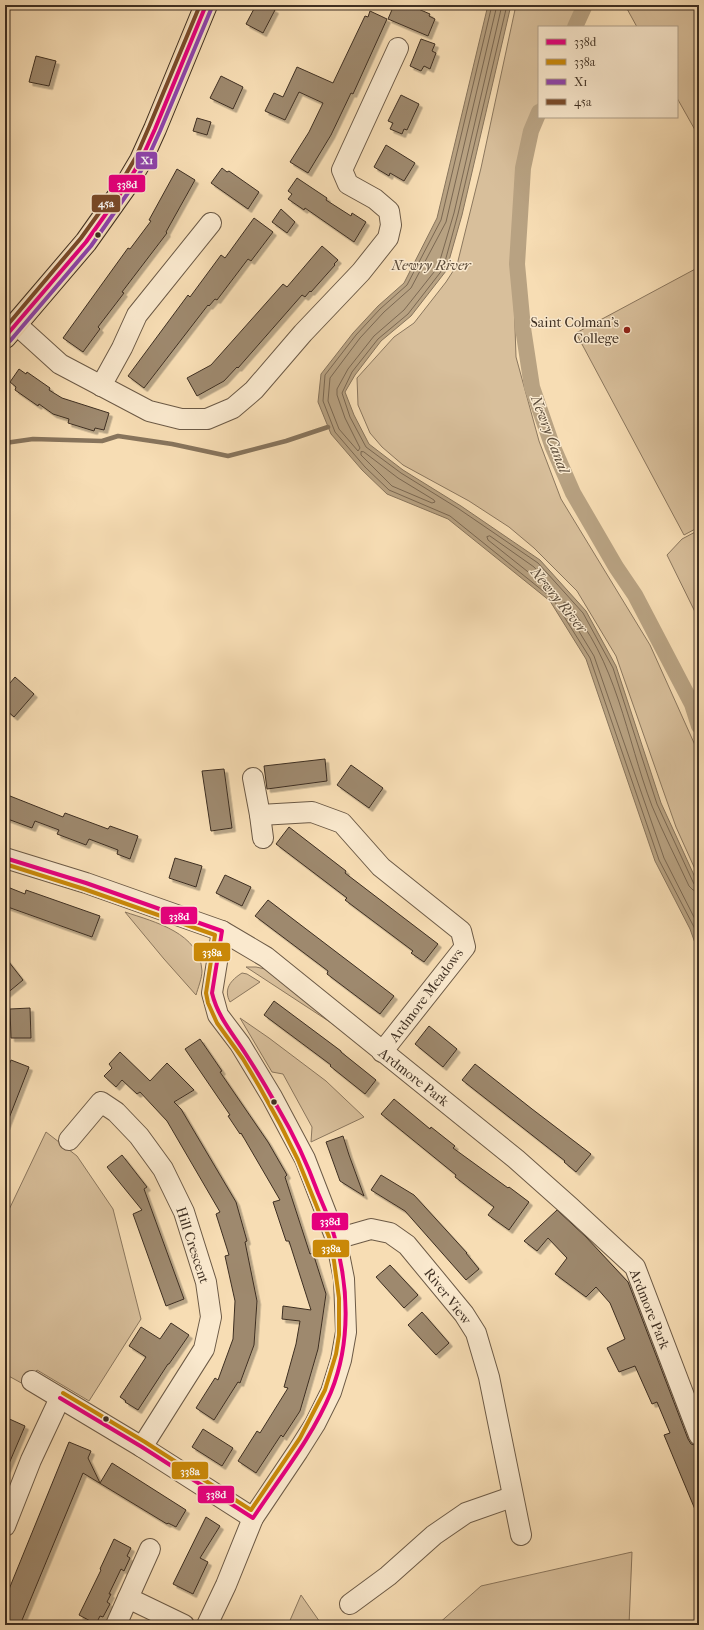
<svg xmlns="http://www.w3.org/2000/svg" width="704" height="1630" font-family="'IM FELL French Canon',serif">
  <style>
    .green { fill: #d8bf9b; stroke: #8b775e }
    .water { fill: #b8a282; stroke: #87745c }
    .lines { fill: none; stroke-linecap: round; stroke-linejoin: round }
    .shore { stroke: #7b6852; stroke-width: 1 }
    .stream { stroke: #87745c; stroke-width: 4.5 }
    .canal { stroke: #b8a282; stroke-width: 16 }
    .building { fill: #9e896e; stroke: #3e2f22; filter: url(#shadow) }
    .minor-casing { stroke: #6c5a46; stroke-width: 22 }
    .highway-casing { stroke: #3e2f22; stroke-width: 24 }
    .minor { stroke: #fae9ce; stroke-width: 20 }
    .highway { stroke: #f7ddb4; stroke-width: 22 }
    .bus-1-casing { stroke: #fae9ce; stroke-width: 7 }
    .bus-2-casing { stroke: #fae9ce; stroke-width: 7 }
    .bus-3-casing { stroke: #fae9ce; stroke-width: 7 }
    .bus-4-casing { stroke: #fae9ce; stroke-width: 7 }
    .bus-1 { stroke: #e5007d; stroke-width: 4 }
    .bus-2 { stroke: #c98808; stroke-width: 4 }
    .bus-3 { stroke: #8e44ad; stroke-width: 4 }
    .bus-4 { stroke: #7a4b2a; stroke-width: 4 }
    .bus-dot { fill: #3e2f22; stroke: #fae9ce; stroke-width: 1.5 }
    .poi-dot { fill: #8f2418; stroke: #fae9ce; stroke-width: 1.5 }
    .labels { text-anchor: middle; stroke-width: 3; stroke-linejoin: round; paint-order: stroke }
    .poi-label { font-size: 14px; fill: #3e2f22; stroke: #fae9ce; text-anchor: end }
    .street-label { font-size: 14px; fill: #3e2f22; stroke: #fae9ce }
    .water-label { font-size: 15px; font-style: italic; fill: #5c4c3a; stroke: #fae9ce }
    .line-badge { stroke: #fae9ce; stroke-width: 1.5 }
    .badge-label { font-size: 11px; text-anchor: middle; font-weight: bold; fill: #fff }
  </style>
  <defs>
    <filter id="shadow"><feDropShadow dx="3.5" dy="3.5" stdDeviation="0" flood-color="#0004"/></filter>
  </defs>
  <rect width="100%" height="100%" fill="#f7ddb4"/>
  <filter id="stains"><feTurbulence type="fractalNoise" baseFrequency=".005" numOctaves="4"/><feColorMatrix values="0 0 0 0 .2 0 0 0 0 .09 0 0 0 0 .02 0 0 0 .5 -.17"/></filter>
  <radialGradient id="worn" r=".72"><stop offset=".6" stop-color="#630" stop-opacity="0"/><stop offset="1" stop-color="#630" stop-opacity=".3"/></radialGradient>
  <g class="green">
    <path d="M516,5H580L570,27H539V102L526,134L512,239L516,357L539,441L561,499L650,645L699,754V878L676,827L616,656L577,591L534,548L509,527L469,501L403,465L382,447L370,433L358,405L357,378L394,337L414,323L446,282L457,265L481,168Z"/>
    <path d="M631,5H699V137L677,98V27H637L626,7Z"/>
    <path d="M699,267V527L684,535L576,333Z"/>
    <path d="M699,530V575L696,588L699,593V620L667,555L682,539Z"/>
    <path d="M125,912C155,922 200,933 202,971C202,978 198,988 196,995L164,959Z"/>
    <path d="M246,967H256L265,969L333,1024Z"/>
    <path d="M242,973L247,974L260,982L230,1002C223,989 231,980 242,973Z"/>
    <path d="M240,1018L269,1038L326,1081L364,1117L311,1142L312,1127L283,1074L272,1072Z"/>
    <path d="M46,1132L77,1156L113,1209L141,1319L89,1401L37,1370L25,1385L5,1374V1218Z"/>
    <path d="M632,1552L629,1625H437L481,1586Z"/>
    <path d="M301,1595L322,1625H288Z"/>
  </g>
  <path class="water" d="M488,5H511L462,215L446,271L411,316L381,341L355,375L345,392L354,415L369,444L403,470L461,506L540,560L586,611L616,666L661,803L699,886V954L690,929L655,861L586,659L550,601L448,519L387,494L362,470L331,434L318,402L321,374L353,333L378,306L404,283L437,218Z"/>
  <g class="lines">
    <g class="shore">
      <path d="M492,5L441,220L407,285L380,309L356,335L325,375L323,401L335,432L365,467L389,490L450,516L553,599L590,658L659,860L694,927L699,942"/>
      <path d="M497,5L446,222L411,288L384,312L360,338L330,378L328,401L339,429L358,451L360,448L345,418L337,395V389L348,369L374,336L404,310L438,267L454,213L502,5"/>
      <path d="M507,5L458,214L443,269L408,314L378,339L352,372L342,393L350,417L366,447L401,473L459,509L538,563L583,613L613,668L657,804L694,884L699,886"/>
      <path d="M364,452L398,478L434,500L435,502L432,503L392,486L361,455V452Z"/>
      <path d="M490,536L534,567L549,584V586L547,587L488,540L487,537Z"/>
      <path d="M699,892L693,890L689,886C677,860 663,833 652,806C626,738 617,659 566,603L564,602L563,605L594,656L664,858L699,927"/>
    </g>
    <path class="stream" d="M5,443L33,439L102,441L118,436L172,444L228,456L286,441L328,427"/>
    <g class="canal">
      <path d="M575,27L585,5"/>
      <path d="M539,112L531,131L523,168L517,264L523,328L532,387L552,445L573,493L616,567L635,595L692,704L699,726"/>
    </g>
  </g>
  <g class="building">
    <path d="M256,5H266L275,10L263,33L246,24Z"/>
    <path d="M394,5H409L430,14L429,16L435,19L428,36L388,19Z"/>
    <path d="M370,11L387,19L353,94L351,93L331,135L308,173L290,162L309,132L323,103L299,92L285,120L265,111L274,93L283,97L297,67L333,83L365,16L368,17Z"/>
    <path d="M421,39L435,44L432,51L436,53L430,69L424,66L421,71L410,66Z"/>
    <path d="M36,56L56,61L49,86L29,82Z"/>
    <path d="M221,76L243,87L233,109L210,98Z"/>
    <path d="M401,95L419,104L407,130L404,129L402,134L390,129L393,123L388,121Z"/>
    <path d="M197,118L211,122L207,135L193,131Z"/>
    <path d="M386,145L415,163L404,181L390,173L389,176L374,167Z"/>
    <path d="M222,168L227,172L229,171L259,192L248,209L211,183Z"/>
    <path d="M177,169L195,180L166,232L167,233L122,292L124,293L98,327L100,329L83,352L63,338L128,248L130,249L151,221L149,220Z"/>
    <path d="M297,178L327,198L326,200L351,216L352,213L366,222L354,242L305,208L304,210L288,199L292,194L288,191Z"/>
    <path d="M281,209L295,222L287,233L272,222Z"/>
    <path d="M254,218L273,232L251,261L248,259L217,300L215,299L209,306L208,305L144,388L128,376L188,295L190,297L221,255L225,258Z"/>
    <path d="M322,246L338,260L334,264L335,265L311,292L310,291L305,297L302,295L238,368L237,367L224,381L197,396L187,378L211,365L283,284L287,287Z"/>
    <path d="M19,369L26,374L27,372L50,388L49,390L62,398L109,413L104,430L95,428L94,431L68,423L69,419L53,414L39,404L38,406L15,390L16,387L10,382Z"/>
    <path d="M15,677L34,694L14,717L5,709V689Z"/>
    <path d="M325,759L327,781L267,789L264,766Z"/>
    <path d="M351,765L383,788L369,808L337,785Z"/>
    <path d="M224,769L232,828L211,831L202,771Z"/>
    <path d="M10,796L63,817L65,813L108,829L110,826L138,836L130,859L117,854L118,850L89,839L86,845L57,834L59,830L35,821L32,828L5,818V799L8,800Z"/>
    <path d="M289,827L346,871L345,873L438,944L424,962L411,953L413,951L345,900L347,898L276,844Z"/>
    <path d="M175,858L202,866L196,887L169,878Z"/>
    <path d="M225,875L251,887L242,906L216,893Z"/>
    <path d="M5,886L25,894L26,890L100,916L92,937L5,906Z"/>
    <path d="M268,900L394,996L380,1014L327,974L328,971L255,916Z"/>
    <path d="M5,957L23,980L5,995Z"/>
    <path d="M274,1001L341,1051V1052L376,1080L365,1094L330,1066L331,1065L264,1015Z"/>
    <path d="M30,1008L31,1038H11L10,1009Z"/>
    <path d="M429,1026L457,1049L443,1067L415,1044Z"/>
    <path d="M200,1039L222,1071L220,1072L268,1142L287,1175L285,1177L310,1254L313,1253L326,1294L318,1349L300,1411L283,1437L281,1435L256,1473L238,1461L257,1431L260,1433L288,1388L284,1387L296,1344L300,1321L282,1319L283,1306L311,1310L289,1241H286L273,1202L280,1200L241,1133L240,1134L228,1116L230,1115L185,1049Z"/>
    <path d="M120,1052L150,1081L167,1063L194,1090L174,1102L181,1109L236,1202L247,1241L245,1242L257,1301L254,1345L240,1383L238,1382L214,1420L196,1408L215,1378L218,1380L233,1339L235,1301L225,1256L229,1255L216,1214L220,1212L167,1121L140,1092L137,1094L122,1080L116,1087L104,1076L112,1068L109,1064Z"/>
    <path d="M11,1060L29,1067L6,1126L5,1075Z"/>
    <path d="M475,1064L532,1109L591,1154L576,1172L564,1162L565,1161L462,1080Z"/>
    <path d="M394,1099L430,1129L431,1127L455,1146L453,1148L508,1188L509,1187L529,1202L509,1230L488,1215L494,1207L455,1177L456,1175L381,1114Z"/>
    <path d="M343,1136L349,1155L364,1196L340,1181L326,1142Z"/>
    <path d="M122,1155L147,1187L144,1189L184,1299L166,1306L133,1214L142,1210L107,1167Z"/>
    <path d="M381,1175L414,1195L467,1253H466L479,1269L466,1280L405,1211L371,1190Z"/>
    <path d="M557,1210L586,1237L628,1282L688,1439L691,1444L698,1446L699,1448V1519L664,1435L670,1433L657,1402L652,1404L635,1366L619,1372L607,1348L625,1339L610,1303L596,1287L586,1297L555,1274L567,1258L548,1238L537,1251L524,1241Z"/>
    <path d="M390,1265L418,1295L404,1308L376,1277Z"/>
    <path d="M422,1312L449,1343L436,1355L408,1325Z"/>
    <path d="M171,1323L189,1335L169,1364H168L138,1410L125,1402L126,1401L120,1397L146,1357L129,1346L141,1327L160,1339Z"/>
    <path d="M5,1417L25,1426L5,1473Z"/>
    <path d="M203,1429L233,1448L222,1466L192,1447Z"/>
    <path d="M69,1442L91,1451L88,1458L100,1483L112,1463L186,1510L176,1527L168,1523L167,1524L83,1473L20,1625H5V1599Z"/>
    <path d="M206,1517L220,1526L200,1558L208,1562L193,1594L173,1584Z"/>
    <path d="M114,1539L131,1548L127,1556L130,1558L124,1571L121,1569L109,1594H111L107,1602L110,1604L103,1617L100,1616L96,1624L79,1615L101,1570L100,1569Z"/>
  </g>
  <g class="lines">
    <g class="minor-casing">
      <g id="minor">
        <path d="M17,325L60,364L149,411L181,419H207L233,408L254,390L303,333L361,272L388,238L391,225L389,211L375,199L348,184L342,170L398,48"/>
        <path d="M101,386L122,348L137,315L211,223"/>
        <path d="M253,778L260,815L312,812L342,823L381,867L461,931L465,947L382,1052"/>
        <path d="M260,815L263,838"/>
        <path d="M5,858L86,883L222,931L266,957L516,1159L570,1207L635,1267L699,1435"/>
        <path d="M69,1140L101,1102L116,1112L139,1136L163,1169L184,1212L206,1282L211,1317L204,1349L142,1447"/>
        <path d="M336,1239L371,1229L390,1233L407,1245L464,1314L476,1333L489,1377L521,1535"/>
        <path d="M32,1381L142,1447L253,1518"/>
        <path d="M5,1526L31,1460L60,1398"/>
        <path d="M128,1598L150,1549"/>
        <path d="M350,1604L388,1576L434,1535L466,1513L512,1497"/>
        <path d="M116,1625L128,1598L184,1625"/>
        <path d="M207,1625L226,1585L253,1518L298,1451L315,1424L331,1392L341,1360L346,1332L344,1279L336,1239L305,1159L272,1097L240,1044L218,1015L212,993L222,931"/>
      </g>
    </g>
    <g class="highway-casing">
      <path id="highway" d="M5,337L86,242L125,187L141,160L155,129L206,5"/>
    </g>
    <use href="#minor" class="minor"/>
    <use href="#highway" class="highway"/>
    <g class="bus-1-casing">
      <g id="bus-1">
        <path d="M5,337L86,242L125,187L141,160L155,129L206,5"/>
        <path d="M5,858L86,883L222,931L212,993C218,1018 234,1035 247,1056C258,1073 268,1090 278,1108C294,1135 307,1163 318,1193C324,1207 330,1220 334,1235C349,1286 351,1343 331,1392C312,1438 280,1477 253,1518L142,1447L60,1398"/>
      </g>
    </g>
    <g class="bus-2-casing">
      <path id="bus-2" d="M5,864L84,889L215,935L206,993L208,1003L217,1023L243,1059L259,1086L280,1124L298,1160L329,1237L334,1261L339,1298V1335L336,1354L325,1390L300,1438L251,1510L145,1442L63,1393"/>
    </g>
    <g class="bus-3-casing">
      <path id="bus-3" d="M10,341L91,246L130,190L146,162L160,131L212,7"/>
    </g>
    <g class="bus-4-casing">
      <path id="bus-4" d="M5,328L81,238L120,184L136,157L149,127L200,5"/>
    </g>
    <use href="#bus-1" class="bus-1"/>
    <use href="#bus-2" class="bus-2"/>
    <use href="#bus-3" class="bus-3"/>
    <use href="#bus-4" class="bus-4"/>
  </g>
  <g class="bus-dot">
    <circle cx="98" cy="235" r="3.5"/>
    <circle cx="274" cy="1102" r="3.5"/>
    <circle cx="106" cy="1419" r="3.5"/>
  </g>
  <circle class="poi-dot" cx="627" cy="330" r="4"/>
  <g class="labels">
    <g class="poi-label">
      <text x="619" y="327">Saint Colman's<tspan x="619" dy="16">College</tspan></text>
    </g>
    <g class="street-label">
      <text transform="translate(426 995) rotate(-53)" y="5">Ardmore Meadows</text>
      <text transform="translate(414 1077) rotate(38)" y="5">Ardmore Park</text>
      <text transform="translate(193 1245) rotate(72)" y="5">Hill Crescent</text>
      <text transform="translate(448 1296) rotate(52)" y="5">River View</text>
      <text transform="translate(650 1309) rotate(68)" y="5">Ardmore Park</text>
    </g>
    <g class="water-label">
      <text x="431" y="270">Newry River</text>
      <text transform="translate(550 434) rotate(69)" y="5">Newry Canal</text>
      <text transform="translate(559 600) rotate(51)" y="5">Newry River</text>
    </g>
  </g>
  <g class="line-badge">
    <rect x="135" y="151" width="23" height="19" rx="4" fill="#8e44ad"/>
    <rect x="108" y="174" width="38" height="19" rx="4" fill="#e5007d"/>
    <rect x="91" y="194" width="30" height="19" rx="4" fill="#7a4b2a"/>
    <rect x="160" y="906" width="38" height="19" rx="4" fill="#e5007d"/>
    <rect x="193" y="942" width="38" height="20" rx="4" fill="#c98808"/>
    <rect x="311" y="1212" width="38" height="19" rx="4" fill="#e5007d"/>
    <rect x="312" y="1239" width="38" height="19" rx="4" fill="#c98808"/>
    <rect x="171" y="1461" width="38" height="19" rx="4" fill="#c98808"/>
    <rect x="197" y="1485" width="38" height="19" rx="4" fill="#e5007d"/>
  </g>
  <g class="badge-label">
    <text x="147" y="164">X1</text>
    <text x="127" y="188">338d</text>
    <text x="106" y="207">45a</text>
    <text x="179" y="920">338d</text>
    <text x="212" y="956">338a</text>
    <text x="330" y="1225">338d</text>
    <text x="331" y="1252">338a</text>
    <text x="190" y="1475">338a</text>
    <text x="216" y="1498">338d</text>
  </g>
  <rect width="704" height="1630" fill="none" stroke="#f7ddb4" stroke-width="20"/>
  <rect x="6" y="6" width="692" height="1618" fill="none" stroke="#3e2f22" stroke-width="2"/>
  <rect x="10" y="10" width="684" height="1610" fill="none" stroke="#3e2f22"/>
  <rect x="538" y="26" width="140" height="92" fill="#fae9ce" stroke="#af9f89"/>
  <rect x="546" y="39" width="20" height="6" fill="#e5007d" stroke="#af9f89"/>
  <text x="574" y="46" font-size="12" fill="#3e2f22">338d</text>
  <rect x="546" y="59" width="20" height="6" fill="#c98808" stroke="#af9f89"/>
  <text x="574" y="66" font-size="12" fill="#3e2f22">338a</text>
  <rect x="546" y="79" width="20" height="6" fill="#8e44ad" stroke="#af9f89"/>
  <text x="574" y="86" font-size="12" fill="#3e2f22">X1</text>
  <rect x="546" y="99" width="20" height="6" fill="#7a4b2a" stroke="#af9f89"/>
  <text x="574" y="106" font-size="12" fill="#3e2f22">45a</text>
  <rect width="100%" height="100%" filter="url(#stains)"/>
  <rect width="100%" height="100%" fill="url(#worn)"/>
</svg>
